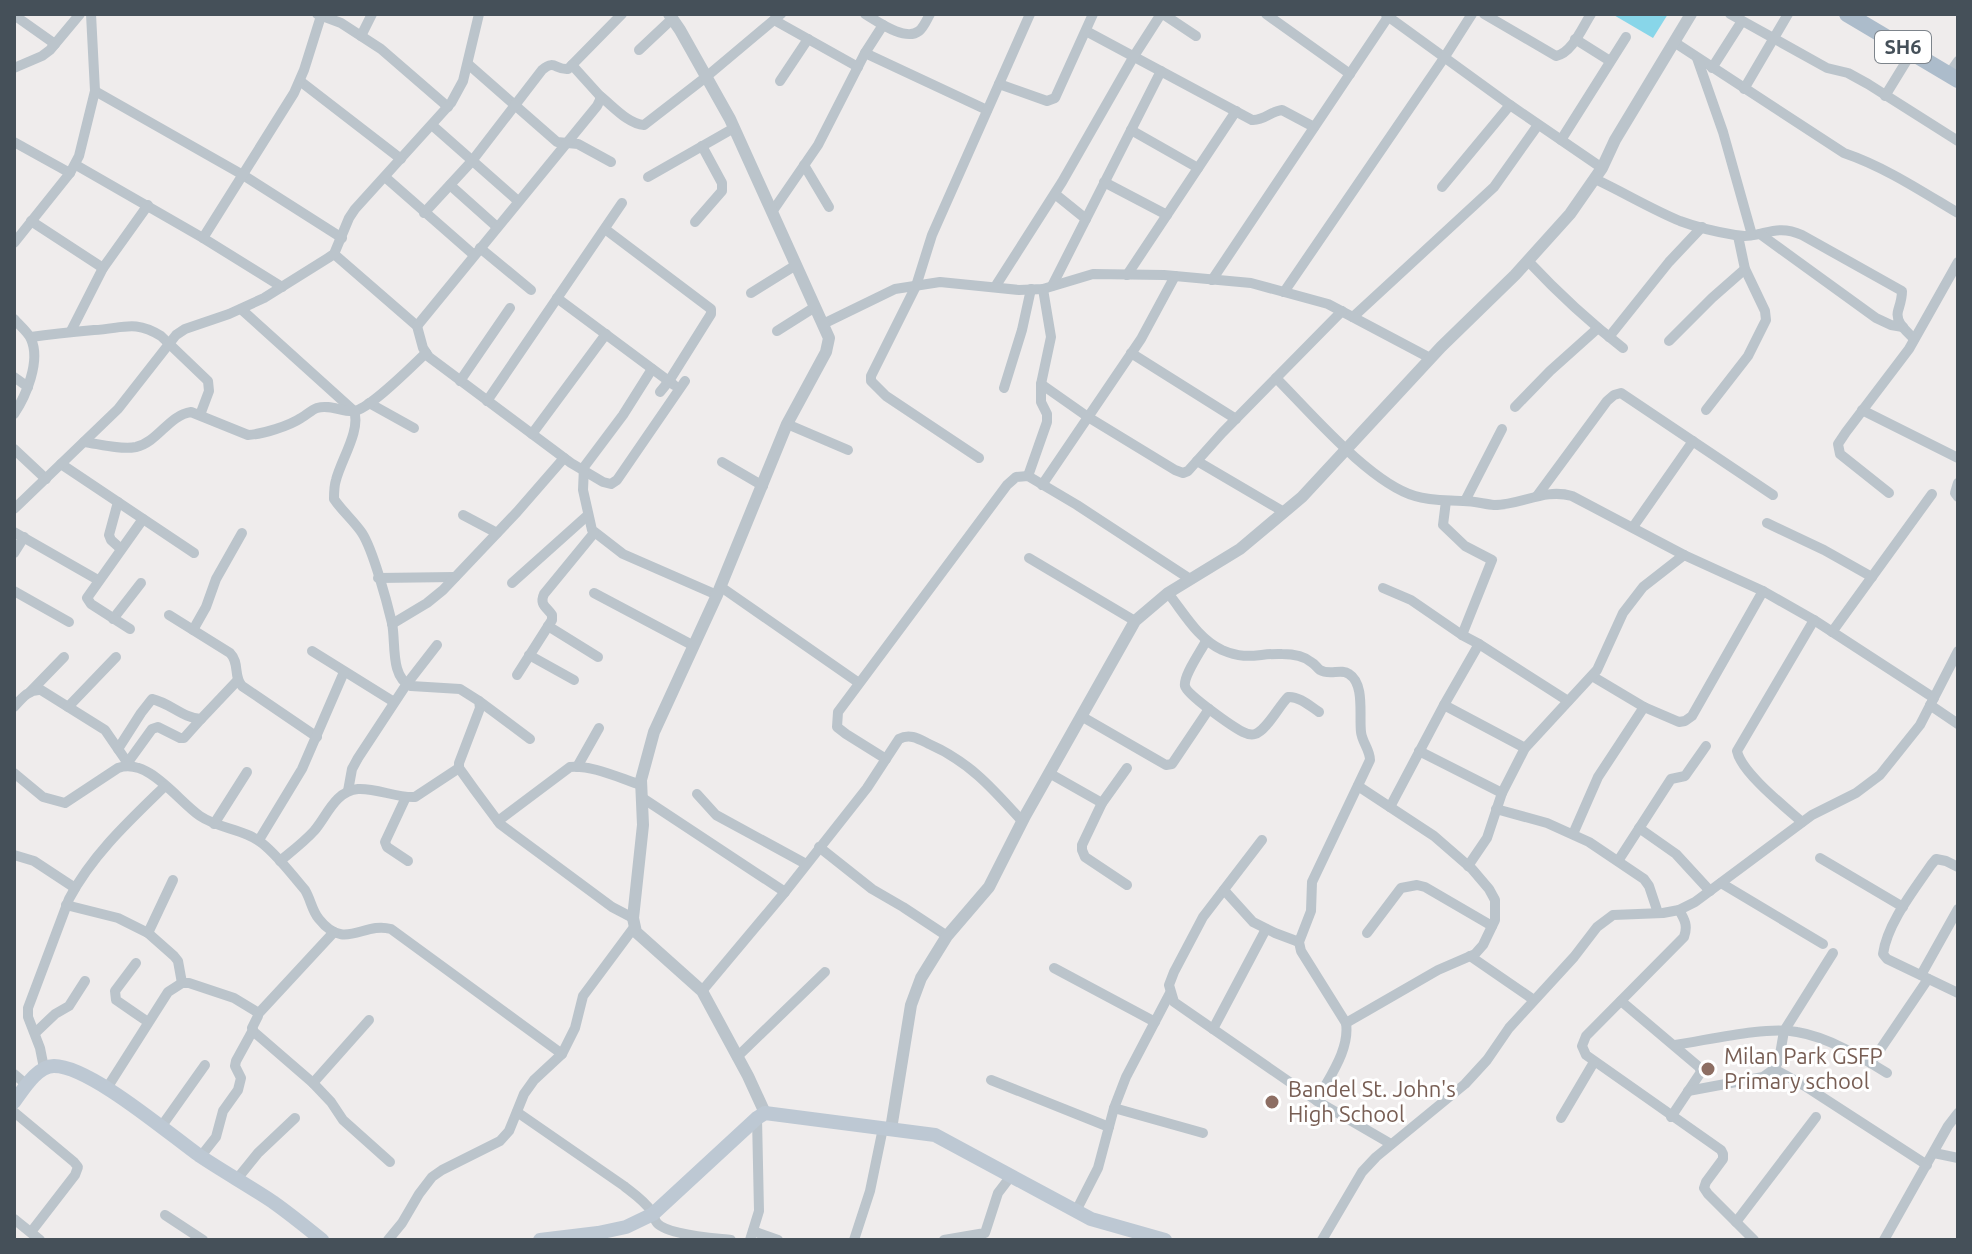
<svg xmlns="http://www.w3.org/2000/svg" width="1972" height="1254" font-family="Ubuntu,sans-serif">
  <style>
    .water { fill: #88d6e9 }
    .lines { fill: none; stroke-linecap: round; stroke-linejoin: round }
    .minor { stroke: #bbc4cb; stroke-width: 10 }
    .tertiary { stroke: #bbc4cb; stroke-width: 12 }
    .secondary { stroke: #bdc8d3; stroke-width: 14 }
    .primary { stroke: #acbccb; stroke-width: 16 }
    .education-dot { fill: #8d6e63; stroke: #fff; stroke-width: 3 }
    .labels { text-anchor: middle; stroke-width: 6; stroke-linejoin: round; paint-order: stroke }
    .shield { fill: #fff; stroke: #7d848b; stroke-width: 2 }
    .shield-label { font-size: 20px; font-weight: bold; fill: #455059 }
    .education-label { font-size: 22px; fill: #785e54; stroke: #fff; text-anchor: start }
  </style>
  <rect width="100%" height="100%" fill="#efecec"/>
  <path class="water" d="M1612,14H1668L1653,38Z"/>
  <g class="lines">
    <g class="minor">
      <path d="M317,14L341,23L381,49L448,107"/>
      <path d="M865,14C877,21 905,42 919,31C924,27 927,19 930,14"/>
      <path d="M1163,14L1196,36"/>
      <path d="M1266,14L1350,74"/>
      <path d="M1484,14L1556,56C1572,53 1582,28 1591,14"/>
      <path d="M1730,14L1827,68L1848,73L1868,84L1958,141"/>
      <path d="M14,15L55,44"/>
      <path d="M1386,15L1510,105L1602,168"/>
      <path d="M774,20L858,67"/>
      <path d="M1086,31L1252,120C1264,121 1271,111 1282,110L1314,127"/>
      <path d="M361,36L372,14"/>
      <path d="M1575,39L1610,61"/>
      <path d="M1674,42L1844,153C1885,167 1921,191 1958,213"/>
      <path d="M639,50L672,19"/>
      <path d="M865,53L987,110"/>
      <path d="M1697,58L1723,132L1752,235"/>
      <path d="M468,64L557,142L578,144L611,162"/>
      <path d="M14,68L42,56L50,50L80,14"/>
      <path d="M1712,68L1742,21"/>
      <path d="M1949,74L1958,61"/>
      <path d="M300,81L401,159"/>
      <path d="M780,81L808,39"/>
      <path d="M999,84L1047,101L1055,98L1093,14"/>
      <path d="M1744,89L1788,14"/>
      <path d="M95,91L243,175L342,238"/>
      <path d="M600,96C613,106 628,124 644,125L706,77L781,14"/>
      <path d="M1885,96L1912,52"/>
      <path d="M433,126L518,201"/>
      <path d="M1131,130L1198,168"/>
      <path d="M1561,140L1626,37"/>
      <path d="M14,142L70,173"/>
      <path d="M76,165L203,238L282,287"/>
      <path d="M804,165L829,207"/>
      <path d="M385,177L474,255"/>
      <path d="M648,177L734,128"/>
      <path d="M1595,179C1623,192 1651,209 1680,221C1696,227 1717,232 1735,235C1762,240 1773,222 1802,235L1902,291C1902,299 1900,304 1898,311C1895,323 1907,331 1914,339"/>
      <path d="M1104,182L1167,215"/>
      <path d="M450,185L497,227"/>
      <path d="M1442,187L1510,105"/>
      <path d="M1055,194L1086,219"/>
      <path d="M772,212L818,145L865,53L883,25"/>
      <path d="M424,213L472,161L542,70C555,59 555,70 568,69L622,14"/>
      <path d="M31,221L103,268"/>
      <path d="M695,222L722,191V183L702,146"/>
      <path d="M605,229L711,309V314L669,381L660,392"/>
      <path d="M1760,234L1876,318L1891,325L1903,327"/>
      <path d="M203,238L294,93L304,70L321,16"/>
      <path d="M14,243L70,173L79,156L95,91L91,14"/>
      <path d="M480,248L531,290"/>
      <path d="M334,254L417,326L423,348L429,357L571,463L603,482L611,484L617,480L685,381"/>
      <path d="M1528,261C1558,293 1588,321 1623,348"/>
      <path d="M1127,275L1236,111"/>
      <path d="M1212,280L1388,17"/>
      <path d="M1052,286L1161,71"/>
      <path d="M995,287L1062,182L1134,56L1161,14"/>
      <path d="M1284,292L1444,58L1472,14"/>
      <path d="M751,293L796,265"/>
      <path d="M557,298L674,385"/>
      <path d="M241,309L354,411C361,430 341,460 336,480C334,486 334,493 334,499C342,511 354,521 362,533C373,550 387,602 392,623C396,642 390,678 411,686L460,689L479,701L480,708L459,763V768L474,789L500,824L612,907L633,918"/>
      <path d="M1353,317L1494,187L1538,125"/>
      <path d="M14,319C19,325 28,332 31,339C41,361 26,396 14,414"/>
      <path d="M823,324L895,289L940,282L1019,290L1043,289L1093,274L1164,275L1251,283L1328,304L1430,358"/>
      <path d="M417,326L597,106L600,100V96L572,65"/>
      <path d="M71,331L103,268L148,205"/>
      <path d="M777,331L815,307"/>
      <path d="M31,337C52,334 72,332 94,330C122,329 134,319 161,336L208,381L209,391L200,415"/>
      <path d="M1609,337L1669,262L1702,227"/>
      <path d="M1669,341L1712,298L1745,269"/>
      <path d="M1131,353L1236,419"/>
      <path d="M652,369L623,415L584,467L583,490L592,530L623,554L717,595"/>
      <path d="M14,377L28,387"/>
      <path d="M1276,378C1310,412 1370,483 1415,496C1430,501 1447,500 1463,501C1474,501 1484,504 1494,505C1522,505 1544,488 1572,496L1684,555L1763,591L1814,620L1934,698"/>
      <path d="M460,381L510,308"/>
      <path d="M1041,384L1088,417L1175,470L1183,473L1188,471L1222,433L1342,311"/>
      <path d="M1004,388L1022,330L1031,289"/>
      <path d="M487,401L622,203"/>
      <path d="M369,403L414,428"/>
      <path d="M1515,407L1550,371L1598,328"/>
      <path d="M1706,410L1748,356L1766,320L1765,311L1745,269L1738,236"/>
      <path d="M1862,410L1958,458"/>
      <path d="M787,424L848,450"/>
      <path d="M532,434L606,334"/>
      <path d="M84,442C99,444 120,450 136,447C158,442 169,415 191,412L248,435C263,434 289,426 301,418C307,415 311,410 317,408C330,404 342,412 354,411C370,409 413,365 426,353"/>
      <path d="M14,449L46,479"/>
      <path d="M979,458L886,396L871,381V376L916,286L932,235L1030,14"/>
      <path d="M1197,461L1284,512"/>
      <path d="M722,462L763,486"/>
      <path d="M61,464L194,553"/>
      <path d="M1028,476L1047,422V414L1041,402V384L1051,337L1043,289"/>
      <path d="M1958,483L1955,493L1958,497"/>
      <path d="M1042,485L1141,339L1175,276"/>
      <path d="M1889,493L1840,454L1838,444L1846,432L1909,349L1958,262"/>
      <path d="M1537,496L1607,401L1614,395L1621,393L1773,495"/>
      <path d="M1446,501L1443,525L1465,546L1492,560L1462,635"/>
      <path d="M1465,501L1502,429"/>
      <path d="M118,502L109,535L111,540L121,549"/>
      <path d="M14,509L118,409L176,335L185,329L229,314L264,298L328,258L334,254L349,218L355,209L451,103L463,81L479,14"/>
      <path d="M463,515L497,533"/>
      <path d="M1767,523L1824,550L1872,577"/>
      <path d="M1633,527L1693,441"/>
      <path d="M14,532L98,580"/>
      <path d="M14,553L24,537"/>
      <path d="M1029,558L1135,621"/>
      <path d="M378,578L455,577"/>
      <path d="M512,583L588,515"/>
      <path d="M721,587L859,683"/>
      <path d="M1383,588L1411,600L1462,635L1479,644L1568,701"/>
      <path d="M14,591L69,622"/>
      <path d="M594,593L694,646"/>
      <path d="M1168,593C1184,613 1198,639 1222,650C1248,661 1258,653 1282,654C1291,654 1304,656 1311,662C1315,664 1317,668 1320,670C1330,676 1341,668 1349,674C1365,684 1359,715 1361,732C1362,742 1370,750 1370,760L1312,882L1311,911L1299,942L1301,951L1346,1023C1350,1050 1329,1077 1317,1101"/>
      <path d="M169,615L230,653C240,663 233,676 242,686L317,737"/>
      <path d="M113,619L141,583"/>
      <path d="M392,624L427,603L443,590L517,512L564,458"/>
      <path d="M548,626L598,657"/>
      <path d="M130,629L91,604L87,598L143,519"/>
      <path d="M193,630L206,607L216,579L242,533"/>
      <path d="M1832,632L1932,494"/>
      <path d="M1206,641C1201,651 1183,676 1185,686C1187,695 1233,727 1243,732C1247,734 1251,735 1255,734C1266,731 1279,706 1288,697C1299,696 1310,706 1319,712"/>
      <path d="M312,651L394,702"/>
      <path d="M529,655L574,680"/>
      <path d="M517,675L552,620V615C547,607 539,605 544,594L594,533"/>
      <path d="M1592,676L1644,707L1679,722L1685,721L1692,716L1763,591"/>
      <path d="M30,692L64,657"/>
      <path d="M479,701L530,739"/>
      <path d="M1444,705L1525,748"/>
      <path d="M1930,705L1958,724"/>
      <path d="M14,707C22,698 29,689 41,690L105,730L127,762"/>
      <path d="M68,707L116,657"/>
      <path d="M1081,716L1166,765L1172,764L1209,709"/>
      <path d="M118,749L141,713L152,699C170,703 183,718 201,719L237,681"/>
      <path d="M1419,751L1502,793"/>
      <path d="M886,759L846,734L837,727L838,712L1007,485L1016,477L1028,476L1077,505L1190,579"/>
      <path d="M126,765L152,729L158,727L180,738H184L201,719"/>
      <path d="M577,767L599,728"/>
      <path d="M1127,768L1102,803L1082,845V850L1085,857L1127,885"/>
      <path d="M14,773L43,797L65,803L118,768C148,757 177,800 200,816C219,829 245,829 263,844C279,857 292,875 305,890C311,900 312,911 319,919C345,952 363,921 391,929L562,1054"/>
      <path d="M1049,773L1102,803"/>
      <path d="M348,791L352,769L358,758L406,685L437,645"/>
      <path d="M697,794L716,815L806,864"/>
      <path d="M406,797L385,842L387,847L408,861"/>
      <path d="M641,797L785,892"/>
      <path d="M1390,807L1444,705L1479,644"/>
      <path d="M1496,809L1547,823L1589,842L1644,879L1649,886L1658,913"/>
      <path d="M498,821L570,767C593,765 619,778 641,785"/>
      <path d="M1802,822C1785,807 1741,772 1737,751L1814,620"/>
      <path d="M214,824L247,772"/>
      <path d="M1639,828L1676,854L1710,891"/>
      <path d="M1573,834L1598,777L1644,707"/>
      <path d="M259,840L302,769L344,672"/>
      <path d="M1262,840L1203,917L1174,972L1169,985L1174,1002L1317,1101L1391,1144"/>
      <path d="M819,847L872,889L903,907L947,936"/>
      <path d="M14,855L34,861L75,888"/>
      <path d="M1820,858L1903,907"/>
      <path d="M280,861C292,851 304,842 314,831C327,816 335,791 358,789C377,788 396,798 415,797L459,768"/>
      <path d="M1618,861L1671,779L1685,776L1706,746"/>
      <path d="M1468,866L1487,838L1502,793L1525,748L1597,670L1623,613L1643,587L1684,555"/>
      <path d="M1958,867L1946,861L1936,859L1931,865C1914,890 1887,924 1883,954L1887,959L1958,993"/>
      <path d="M1721,883L1823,944"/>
      <path d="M1224,890L1253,922L1275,933L1299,942"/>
      <path d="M66,905L118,918L148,933L174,956L178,961L182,983"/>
      <path d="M1679,910C1685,920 1688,926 1684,937L1586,1036L1582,1046L1586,1055L1721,1150L1723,1154V1159L1706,1182L1704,1188L1708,1194L1754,1240"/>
      <path d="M148,933L173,880"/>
      <path d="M1367,933L1401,888L1417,885L1425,887L1492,926"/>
      <path d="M1470,956L1534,1000"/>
      <path d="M136,963L115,991L116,1000L148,1022"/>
      <path d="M1054,968L1155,1022"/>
      <path d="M1921,975L1958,909"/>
      <path d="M702,991L785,892L867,788L899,739C910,733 919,739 929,744C970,762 993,789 1022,821"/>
      <path d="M1621,1001L1699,1067L1701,1072L1671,1117"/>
      <path d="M258,1014L334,932"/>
      <path d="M1346,1023L1438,970L1475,954L1483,945L1495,920V900L1489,889L1472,869L1434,836L1358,786"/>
      <path d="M1213,1029L1266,929"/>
      <path d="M35,1033L55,1014L69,1006L85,981"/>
      <path d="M1675,1045C1709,1040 1765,1026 1797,1032C1828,1037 1861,1057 1887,1073"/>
      <path d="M737,1057L825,972"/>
      <path d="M1871,1063L1928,979"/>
      <path d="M44,1068L40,1048L28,1017V1008L69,899C92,855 130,820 165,786"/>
      <path d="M1774,1069L1805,1086L1927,1165"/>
      <path d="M14,1074L27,1085"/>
      <path d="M991,1080L1109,1127"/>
      <path d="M313,1083L369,1020"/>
      <path d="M107,1088L168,992L182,983H189L234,998L257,1012L258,1016L252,1028L254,1032L313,1083L331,1102L343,1120L390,1162"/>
      <path d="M1688,1091L1763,1077L1774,1069L1779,1060L1784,1031L1833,953"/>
      <path d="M1114,1108L1203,1133"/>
      <path d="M14,1112L74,1162L78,1167L75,1175L31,1232"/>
      <path d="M517,1112L624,1186C633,1193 645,1201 652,1212C655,1217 653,1218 657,1223C667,1235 715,1238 731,1240"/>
      <path d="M1561,1118L1594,1062"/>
      <path d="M161,1127L205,1065"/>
      <path d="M1934,1153L1958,1158"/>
      <path d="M201,1156L216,1137L223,1111L238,1090L241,1078L235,1066L236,1061L253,1030"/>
      <path d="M237,1179L258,1153L295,1118"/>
      <path d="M1076,1211L1098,1168L1114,1108L1126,1077L1170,993"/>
      <path d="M165,1215L203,1240"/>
      <path d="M14,1219L40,1240"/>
      <path d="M1736,1222L1816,1117"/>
      <path d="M753,1231L778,1240"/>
      <path d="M388,1240L402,1223L419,1194L432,1177L442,1170L500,1141L509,1131L524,1094L534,1080L562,1054L575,1028L583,996L635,926"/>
      <path d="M750,1240L759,1211L757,1118"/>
      <path d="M854,1240L870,1191L883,1128"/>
      <path d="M944,1240L985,1233L998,1193L1011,1176"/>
      <path d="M1322,1240L1362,1172L1376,1157L1465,1084L1487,1060L1509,1028L1574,957L1597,927L1613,915L1663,913L1679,910L1695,902L1812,815L1856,793L1880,775L1920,725L1958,651"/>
      <path d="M1884,1240L1948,1126L1958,1113"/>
    </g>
    <g class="tertiary">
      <path d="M669,14L680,30L730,119L829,338L826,352L787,424L717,595L654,732L641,780L643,825L633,918L636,932L702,991L748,1076L765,1113"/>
      <path d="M891,1129L911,1005L921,978L947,936L989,887L1025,816L1135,621L1168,593L1240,549L1302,497L1441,347L1515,275L1570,214L1602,168L1615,140L1691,14"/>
    </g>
    <g class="secondary">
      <path d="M14,1102C23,1090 37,1066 54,1066C90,1066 169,1134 200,1156C224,1172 249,1186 273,1202C290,1214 306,1227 322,1240"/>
      <path d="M540,1240L598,1233L626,1227L653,1214L757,1118L765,1113L935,1135L1091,1219L1165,1240"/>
    </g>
    <path class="primary" d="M1847,14L1958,80"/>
  </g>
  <g class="education-dot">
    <circle cx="1708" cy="1069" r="8"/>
    <circle cx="1272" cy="1102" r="8"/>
  </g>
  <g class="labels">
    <rect class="shield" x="1875" y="31" width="56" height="32" rx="6"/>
    <g class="shield-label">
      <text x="1903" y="54">SH6</text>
    </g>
    <g class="education-label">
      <text x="1724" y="1064">Milan Park GSFP<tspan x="1724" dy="25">Primary school</tspan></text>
      <text x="1288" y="1097">Bandel St. John's<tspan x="1288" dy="25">High School</tspan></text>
    </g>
  </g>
  <rect width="1972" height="1254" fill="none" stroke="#455059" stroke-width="32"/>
</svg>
